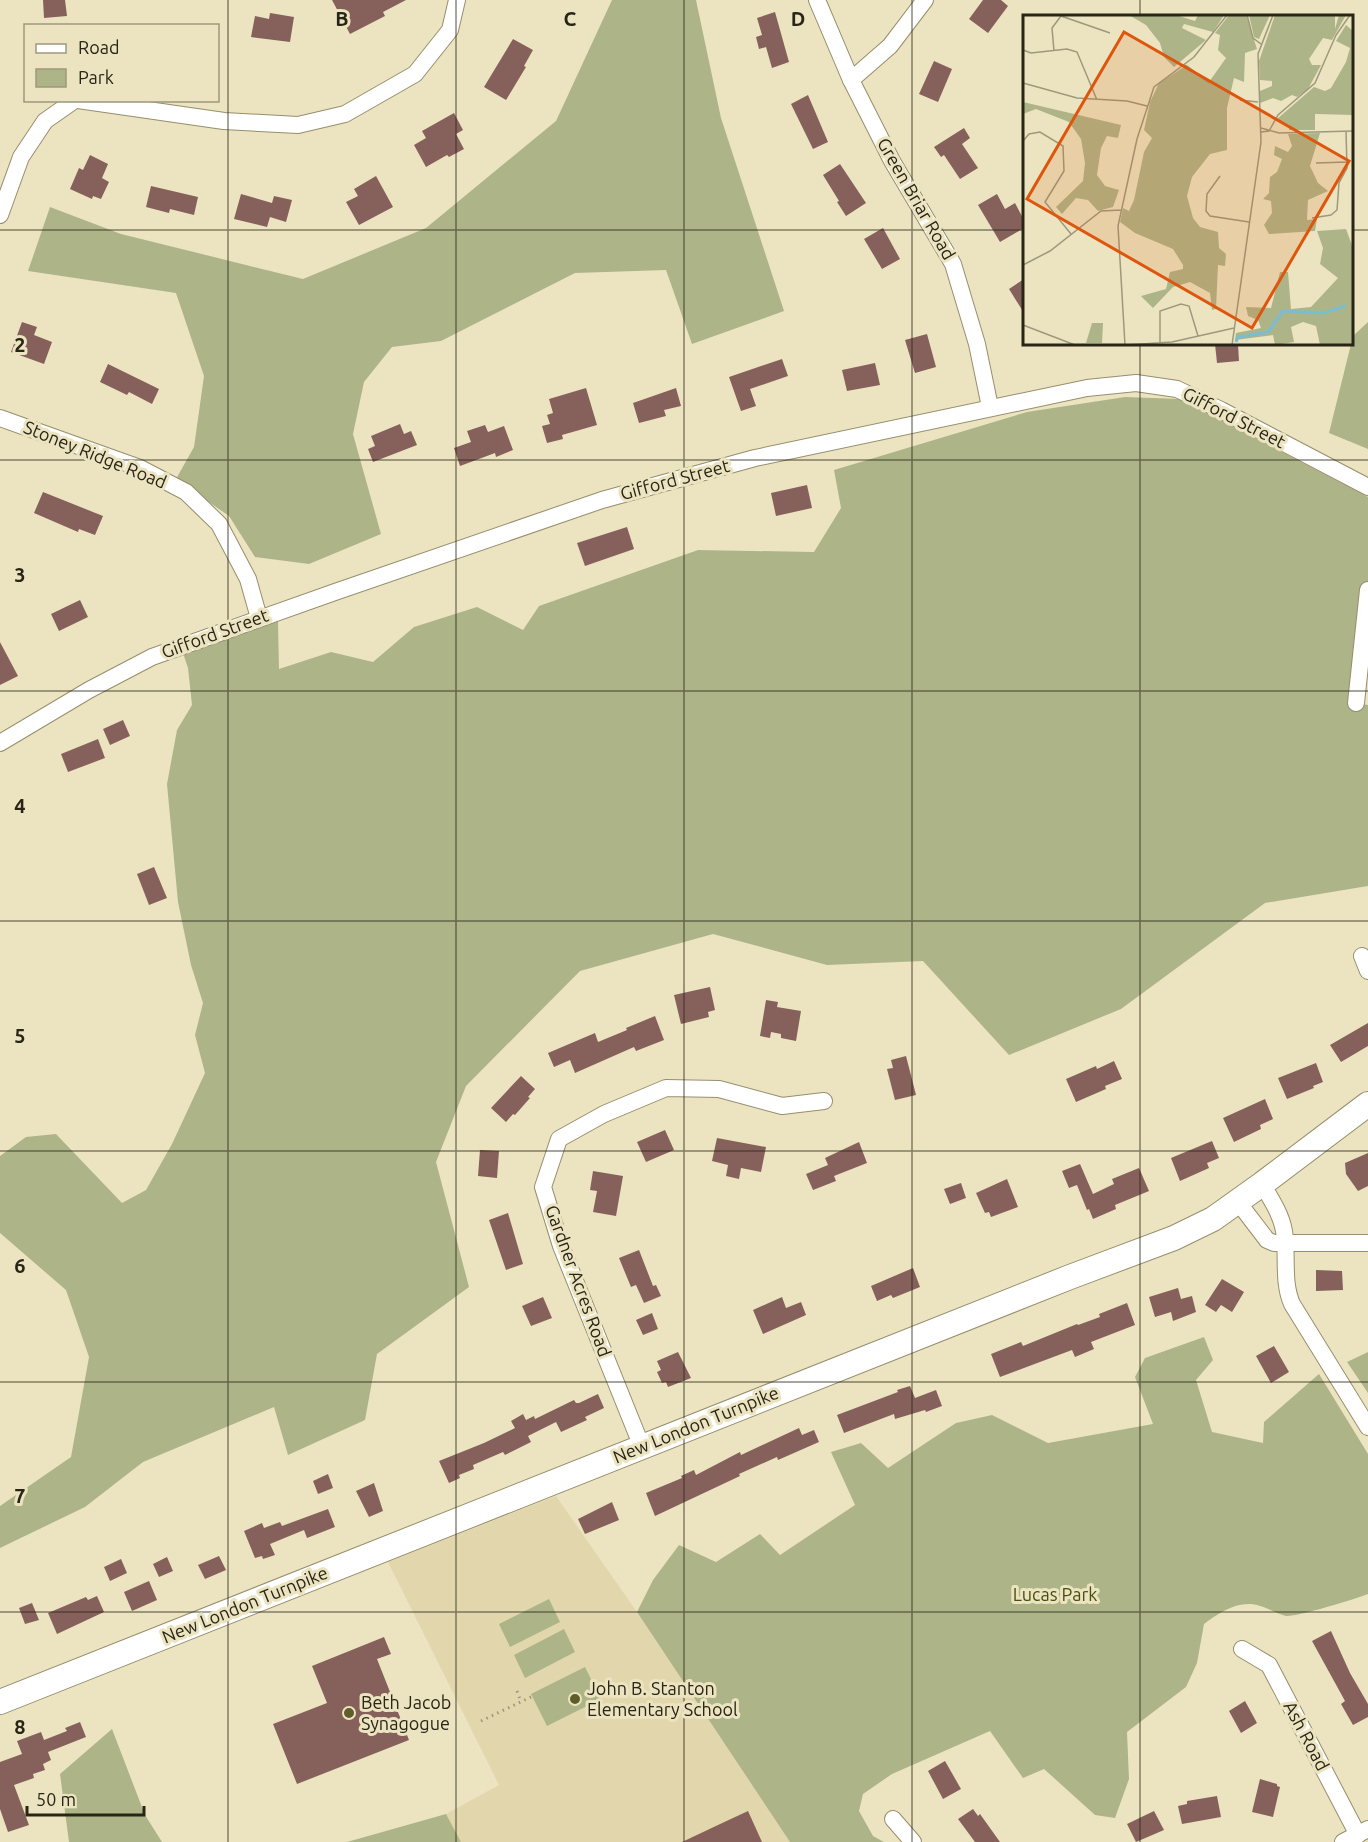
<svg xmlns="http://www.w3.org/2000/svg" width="1368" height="1842" font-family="Ubuntu,sans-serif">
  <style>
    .built { fill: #e2d7ac }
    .green { fill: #adb588 }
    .building { fill: #86615c }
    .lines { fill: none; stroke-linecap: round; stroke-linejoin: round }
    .street-casing { stroke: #968e6d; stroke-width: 18 }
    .secondary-casing { stroke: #968e6d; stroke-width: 26 }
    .path { stroke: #9c967b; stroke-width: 3; stroke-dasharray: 1.5 4.5; stroke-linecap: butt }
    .street { stroke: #fff; stroke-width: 16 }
    .secondary { stroke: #fff; stroke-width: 24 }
    .grid { fill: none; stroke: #282517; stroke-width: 1.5; stroke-opacity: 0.55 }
    .poi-dot { fill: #5f5d29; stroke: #ece4c0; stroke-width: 2 }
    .labels { text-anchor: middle; stroke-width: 6; stroke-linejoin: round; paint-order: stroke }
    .street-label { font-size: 18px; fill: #282517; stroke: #ece4c0 }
    .park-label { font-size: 18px; fill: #474f10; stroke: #ece4c0 }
    .poi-label { font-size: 18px; fill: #282517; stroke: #ece4c0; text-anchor: start }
    .inset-river { fill: none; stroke: #79bdd2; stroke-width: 3 }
    .inset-road { fill: none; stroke: #9e987c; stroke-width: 1.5 }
    .view { fill: #de560d; fill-opacity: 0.15; stroke: #de560d; stroke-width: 3 }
    .inset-edge { fill: none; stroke: #282517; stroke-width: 3 }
    .grid-label { font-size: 20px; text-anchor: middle; font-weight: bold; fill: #282517; stroke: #ece4c0; stroke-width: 6; stroke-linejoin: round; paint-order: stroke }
  </style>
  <rect width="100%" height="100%" fill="#ece4c0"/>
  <path class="built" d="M556,1496L637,1612L790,1842H461L446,1814L499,1785L388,1562Z"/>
  <g class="green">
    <path d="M612,0H696L721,118L784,311L692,344L666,270L575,273L441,341L392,347L364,382L353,434L381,534L309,564L255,557L229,516L176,479L194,447L204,376L176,293L28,271L50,207L121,234L303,279L426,228L556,121Z"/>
    <path d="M1368,322V449L1329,433L1353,336Z"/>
    <path d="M1125,397L1181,399L1368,497V622L1356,703L1368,705V886L1265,903L1121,1009L1009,1055L923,961L827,965L713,934L580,971L466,1086L436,1162L469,1287L377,1354L365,1420L288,1455L274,1407L143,1462L85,1507L0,1548V1506L71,1457L89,1357L66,1290L0,1233V1156L26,1137L56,1134L122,1203L146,1190L172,1144L205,1073L195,1035L203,1003L191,965L178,902L167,784L177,730L192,705L188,668L183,653L278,621L279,669L331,652L373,662L414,627L477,607L523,630L539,606L698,550L814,552L841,508L834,470L1027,412Z"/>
    <path d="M1204,1337L1213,1360L1196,1380L1212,1432L1263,1443L1264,1422L1319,1374L1368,1454V1594C1356,1599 1296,1617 1286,1616C1277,1614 1268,1608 1260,1606C1239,1599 1219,1613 1204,1624L1197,1663L1186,1687L1127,1732L1129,1779L1115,1818L1095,1815L1044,1769L1023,1778L990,1731L892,1774L863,1794L859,1811L873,1836L884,1842H790L637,1612L653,1580L679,1545L716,1562L760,1534L780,1555L855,1505L831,1452L861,1443L888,1468L956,1423L992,1415L1048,1443L1153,1424L1135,1377L1145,1358Z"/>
    <path d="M1368,1352V1393L1347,1362Z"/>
    <path d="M549,1599L560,1622L510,1647L499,1624Z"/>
    <path d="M564,1629L575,1652L525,1678L514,1655Z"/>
    <path d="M585,1667L601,1699L547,1726L531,1694Z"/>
    <path d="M112,1729L145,1815L162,1842H69L60,1774Z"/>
    <path d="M446,1814L461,1842H347Z"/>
  </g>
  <g class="building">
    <path d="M43,0H65L67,16L44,18Z"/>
    <path d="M332,0H406L383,12L385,16L350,34Z"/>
    <path d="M983,0H1001L1008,6L988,33L969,19Z"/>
    <path d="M775,12L789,62L772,68L766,47L759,49L756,37L762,35L757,18Z"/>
    <path d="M270,13L294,17L290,42L251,37L255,16L269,19Z"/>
    <path d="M513,39L533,50L524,66L526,67L506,100L484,87Z"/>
    <path d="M934,61L952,69L938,102L919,94Z"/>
    <path d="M808,95L828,142L813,149L791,104Z"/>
    <path d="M454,113L463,130L456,134L464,149L449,157L447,155L426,167L414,145L426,138L422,131Z"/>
    <path d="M964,128L970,138L962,144L978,168L960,179L944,155L941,157L934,147Z"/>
    <path d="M90,155L108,164L102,178L109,182L101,199L93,196L92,199L70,189L79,168L83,170Z"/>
    <path d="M840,164L866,203L846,216L837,202L839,201L823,175Z"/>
    <path d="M376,176L393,207L359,225L346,202L358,196L354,189Z"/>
    <path d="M151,186L198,197L194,215L170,209L169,213L146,207Z"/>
    <path d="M241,194L272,203L274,196L292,200L286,222L270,217L267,227L234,219Z"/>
    <path d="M997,194L1005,209L1015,203L1024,220V228L1000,242L978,205Z"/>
    <path d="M883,228L900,259L882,269L864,239Z"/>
    <path d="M1024,279V313L1009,289Z"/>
    <path d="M22,322L37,327L34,335L52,342L44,364L11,352Z"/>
    <path d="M927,334L936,367L915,373L905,340Z"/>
    <path d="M1215,344H1238L1239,361L1217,363Z"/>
    <path d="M782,359L788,376L750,389L756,406L741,411L729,377Z"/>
    <path d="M875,363L880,385L847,391L842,370Z"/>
    <path d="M108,364L159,389L152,404L129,392L127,395L100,382Z"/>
    <path d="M586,388L597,425L562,435L563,439L547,443L542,426L550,424L547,415L553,413L549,399Z"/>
    <path d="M676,388L681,406L664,410L666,416L639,423L633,403Z"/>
    <path d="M400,424L404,434L411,431L417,445L373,462L368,449L375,446L371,436Z"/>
    <path d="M485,425L488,432L504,426L513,450L496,457L495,453L460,466L454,448L471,442L467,431Z"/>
    <path d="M807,485L812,508L776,516L771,493Z"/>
    <path d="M43,492L103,516L95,535L79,529L78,532L34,513Z"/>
    <path d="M627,527L634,549L585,566L577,543Z"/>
    <path d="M80,600L88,617L59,631L51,614Z"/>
    <path d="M0,642L18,676L0,685Z"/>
    <path d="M123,720L130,736L110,745L103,729Z"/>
    <path d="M98,739L105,758L68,772L61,754Z"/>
    <path d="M154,867L167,898L149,905L137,874Z"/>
    <path d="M710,987L715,1010L708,1012L709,1017L681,1024L674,995Z"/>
    <path d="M766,1000L778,1002L777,1007L801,1011L796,1041L781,1038V1034L771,1032L770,1038L760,1036Z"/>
    <path d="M655,1016L664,1040L636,1051L634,1047L575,1073L570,1060L554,1067L548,1053L595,1033L598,1042L627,1030L626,1028Z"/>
    <path d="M1368,1023V1046L1341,1062L1330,1045Z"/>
    <path d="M906,1056L916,1095L895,1100L887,1069L893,1068L891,1060Z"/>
    <path d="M1114,1061L1122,1079L1105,1086L1106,1089L1076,1102L1066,1079L1096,1066L1097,1069Z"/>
    <path d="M1316,1063L1323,1082L1313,1086L1314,1088L1287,1099L1278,1078Z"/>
    <path d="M521,1076L535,1089L528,1097L530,1098L515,1115L513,1114L506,1122L491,1108Z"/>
    <path d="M1265,1099L1273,1119L1260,1125L1261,1129L1234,1142L1223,1118Z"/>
    <path d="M665,1130L674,1150L646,1162L637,1142Z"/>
    <path d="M717,1138L766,1147L761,1172L741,1168L739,1179L726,1176L728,1165L712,1161Z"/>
    <path d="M1212,1141L1219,1158L1207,1163L1209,1168L1180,1181L1171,1158Z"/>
    <path d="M859,1142L867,1163L834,1176L836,1181L813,1190L806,1174L828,1165L825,1158Z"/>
    <path d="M480,1150L499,1151L497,1178L478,1176Z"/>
    <path d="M1368,1153V1186L1358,1191L1346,1174L1345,1163Z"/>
    <path d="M1080,1164L1093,1194L1114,1184L1112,1179L1139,1168L1149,1191L1115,1205L1116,1209L1093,1219L1089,1209L1087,1210L1077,1185L1069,1188L1062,1171Z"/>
    <path d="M593,1171L623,1176L616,1216L593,1212L597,1191L590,1190Z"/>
    <path d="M1007,1179L1018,1207L991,1217L989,1212L985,1213L976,1193Z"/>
    <path d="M961,1183L966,1198L950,1204L944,1189Z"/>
    <path d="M508,1213L523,1264L506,1270L489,1220Z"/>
    <path d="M639,1250L653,1286L656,1285L661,1296L644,1303L636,1285L631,1287L619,1258Z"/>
    <path d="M913,1268L920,1287L893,1298L891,1295L877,1301L871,1286Z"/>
    <path d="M1316,1270L1342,1271L1343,1290L1316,1291Z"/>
    <path d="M1222,1279L1244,1292L1232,1312L1221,1305L1216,1312L1205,1305Z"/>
    <path d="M1178,1288L1181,1299L1192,1296L1196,1312L1173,1321L1171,1312L1155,1317L1149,1297Z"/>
    <path d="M543,1297L552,1318L531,1326L522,1306Z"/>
    <path d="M782,1297L786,1308L801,1302L806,1315L763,1334L753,1310Z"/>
    <path d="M1127,1303L1135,1325L1091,1342L1094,1349L1075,1357L1072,1350L1000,1377L991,1354L1021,1342L1023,1346L1077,1324L1078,1325L1100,1317L1099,1314Z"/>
    <path d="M652,1313L658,1329L643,1335L636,1320Z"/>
    <path d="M1274,1346L1289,1372L1271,1383L1256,1356Z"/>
    <path d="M678,1352L691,1378L668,1387L666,1382L662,1383L657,1372L661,1370L657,1361Z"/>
    <path d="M910,1386L915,1398L936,1390L942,1406L926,1412L925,1410L895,1419L894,1414L844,1433L837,1415L898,1392L897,1390Z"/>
    <path d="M598,1394L604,1408L585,1417L587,1420L561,1432L556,1422L528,1436L531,1442L505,1455L503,1452L473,1465L474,1469L459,1475L460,1478L449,1483L439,1461L484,1443L515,1428L511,1421L523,1414L526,1420L534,1416L535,1419L574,1400L576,1403H579Z"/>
    <path d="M799,1428L802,1435L814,1430L819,1442L778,1460L777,1457L739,1474L740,1476L655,1516L646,1493L682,1478L681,1476L694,1470L696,1475L740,1452L741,1455Z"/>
    <path d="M328,1474L333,1488L318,1494L313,1481Z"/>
    <path d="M374,1483L383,1511L369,1517L356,1491Z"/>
    <path d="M612,1502L619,1520L585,1534L578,1519Z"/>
    <path d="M328,1509L335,1527L307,1538L304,1530L270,1544L275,1555L263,1559L262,1556L255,1558L244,1531L262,1523L264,1528L280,1522L282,1526Z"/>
    <path d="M219,1556L226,1570L205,1579L198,1565Z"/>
    <path d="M167,1557L173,1571L159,1577L153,1564Z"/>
    <path d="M121,1559L127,1573L110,1581L104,1567Z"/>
    <path d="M149,1581L157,1600L132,1611L124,1592Z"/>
    <path d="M97,1596L104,1612L57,1634L48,1613L86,1597L88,1600Z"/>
    <path d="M32,1603L39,1620L25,1624L19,1608Z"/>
    <path d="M1331,1631L1350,1673L1368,1704V1717L1353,1725L1341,1704L1345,1701L1312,1641Z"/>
    <path d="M384,1637L391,1654L377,1659L409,1740L297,1784L273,1724L327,1703L312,1666Z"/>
    <path d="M1245,1701L1257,1723L1241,1733L1229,1711Z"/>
    <path d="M80,1722L86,1737L48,1752L51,1760L43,1764L45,1770L33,1774L34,1778L14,1785L29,1825L8,1832L0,1809V1762L22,1754L17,1741L41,1732L44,1740L67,1731L65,1728Z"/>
    <path d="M945,1761L961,1789L943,1799L928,1771Z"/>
    <path d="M1260,1779L1277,1784V1786L1280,1787L1273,1817L1252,1812Z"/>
    <path d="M1217,1796L1221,1817L1182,1824L1178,1806L1187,1804V1801Z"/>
    <path d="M973,1809L978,1816L980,1814L1000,1842H975L958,1819Z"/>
    <path d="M748,1811L762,1842H682L718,1825Z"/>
    <path d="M1154,1811L1164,1830L1136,1842L1127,1824Z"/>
  </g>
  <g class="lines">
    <g class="street-casing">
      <g id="street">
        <path d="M817,0L851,80L892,161L953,264L977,344L990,407"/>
        <path d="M851,80L890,46L925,0"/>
        <path d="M78,100L224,121L298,125L345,114L415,74L450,30L457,0"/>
        <path d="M0,215L21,157L45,121L75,100"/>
        <path d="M0,418L140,468L186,492L219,524L248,579L259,618"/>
        <path d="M1356,703L1368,590"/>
        <path d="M0,743L89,690L152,657L335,592L602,500L755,458L1087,388L1136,383L1177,389L1221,410L1368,487"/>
        <path d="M1362,956L1368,971"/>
        <path d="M1262,1184C1271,1199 1281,1214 1284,1231C1288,1255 1282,1281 1292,1304L1368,1427"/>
        <path d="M1238,1202L1267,1240L1274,1243H1368"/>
        <path d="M642,1447L561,1246L543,1187L559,1139L604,1114L666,1088L719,1089L782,1106L824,1101"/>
        <path d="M1242,1649L1269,1665L1358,1835"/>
        <path d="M893,1819L913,1842"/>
        <path d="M1343,1842L1368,1829"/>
      </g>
    </g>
    <g class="secondary-casing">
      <path id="secondary" d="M0,1702L1070,1277L1174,1238L1213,1219L1262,1184L1368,1104"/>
    </g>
    <g class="path">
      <path d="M517,1691L521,1702"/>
      <path d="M481,1721L533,1696"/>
    </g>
    <use href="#street" class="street"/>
    <use href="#secondary" class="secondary"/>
  </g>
  <path class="grid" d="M228,0V1842M456,0V1842M684,0V1842M912,0V1842M1140,0V16M0,230H1024M1352,230H1368M1140,344V1842M0,460H1368M0,691H1368M0,921H1368M0,1151H1368M0,1382H1368M0,1612H1368"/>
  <g class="poi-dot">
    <circle cx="575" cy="1699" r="6"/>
    <circle cx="349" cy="1713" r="6"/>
  </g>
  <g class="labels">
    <g class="street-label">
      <text transform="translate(916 199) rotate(60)" y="6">Green Briar Road</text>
      <text transform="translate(1234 418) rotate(27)" y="6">Gifford Street</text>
      <text transform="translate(95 455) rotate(22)" y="6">Stoney Ridge Road</text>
      <text transform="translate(675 480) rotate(-15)" y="6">Gifford Street</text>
      <text transform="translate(215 634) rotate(-20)" y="6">Gifford Street</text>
      <text transform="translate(578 1281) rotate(70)" y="6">Gardner Acres Road</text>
      <text transform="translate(696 1425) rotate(-22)" y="6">New London Turnpike</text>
      <text transform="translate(245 1605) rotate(-22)" y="6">New London Turnpike</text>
      <text transform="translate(1306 1736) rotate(62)" y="6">Ash Road</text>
    </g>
    <g class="park-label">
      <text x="1055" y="1601">Lucas Park</text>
    </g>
    <g class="poi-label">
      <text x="587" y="1695">John B. Stanton<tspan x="587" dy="21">Elementary School</tspan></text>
      <text x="361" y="1709">Beth Jacob<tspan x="361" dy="21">Synagogue</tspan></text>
    </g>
  </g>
  <g transform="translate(1023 15)">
    <rect width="330" height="330" fill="#ece4c0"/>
    <path d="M106,0H153L172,6L175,0H201L190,17L161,9L159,13L183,25L151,52L141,42L137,28L123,10ZM206,0H223L234,34L222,38L221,67L211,63L204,93V135L187,139L169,162L164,181L170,203L177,212L195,217L196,233L203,239L202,251L195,250L193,294L189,295L187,278L167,267L150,272L130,293L118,281L143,274L147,257L160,254V250L150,234L112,218L97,207L100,193L106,196L111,185L121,137L129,123L121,115L127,87L136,68L164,50L186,67L203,43L195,35L197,20L192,18ZM226,0H247L236,24L231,22ZM252,0H312V14L316,0H323L309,25L300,23L286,44L289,50H298L285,74L274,82L269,80L258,86L250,83L237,88V76L249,71V66L237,65L236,46ZM323,10L330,16V100L292,99V115H266V110L254,104L291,72L302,76L308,73L323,47L327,33L313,26ZM0,87L98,110L95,123L84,121L78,133L74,160L82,171L96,175L90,192L75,196L65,185L53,183L39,199L33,192L60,166L62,148L58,124L46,107L13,94L0,99ZM297,118L287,151L295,168L305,176L285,185L284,205L294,204L292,216L246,219L241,210L249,198L248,186L240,184L246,178L247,162L254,157L259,144L251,140L252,131L265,137L269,131L265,119ZM323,214L330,233V330H297L293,311L280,307L268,312L271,327L252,330L250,320L212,325L213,318L238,313L235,305L225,301L223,292L248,293L257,257H265L268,294L288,292L315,263L297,249L300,233L294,216ZM69,308H80L79,328H63Z" fill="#adb588"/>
    <path class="inset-river" d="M213,327L215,322L245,317L260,296L300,298L323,291"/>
    <path class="inset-road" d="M224,0L230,23L238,29M0,35L8,38L44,34L54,37L74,85M31,36L29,13L38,1L87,18M162,50L186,68M0,68L54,83L104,86L124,91M217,85L235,87M238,113L256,118L330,116M238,117L246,116L255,100L292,68L313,20L327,0M0,126L6,119L17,117L40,131L41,156L22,187L48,219M293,148L324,147M197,161L184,179L183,196L187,201L226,207M289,203L308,200L314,195L316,168L324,153L323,116M0,250L27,236L78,196L98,195M0,310L52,330M137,328V296L158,289L166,291L175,321M102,330L95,211L114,124L131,72L171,42L204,0M103,330L149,327L211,313M209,330L238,127L235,39L250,0"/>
    <path class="view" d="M101,17L326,146L229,313L4,184Z"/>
    <rect width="330" height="330" class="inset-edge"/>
  </g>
  <g class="grid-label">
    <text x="342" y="26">B</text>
    <text x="570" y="26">C</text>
    <text x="798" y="26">D</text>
    <text x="20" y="352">2</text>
    <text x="20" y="582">3</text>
    <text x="20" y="813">4</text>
    <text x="20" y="1043">5</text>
    <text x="20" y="1273">6</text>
    <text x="20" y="1503">7</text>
    <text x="20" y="1734">8</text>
  </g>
  <rect x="24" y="24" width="195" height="78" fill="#ece4c0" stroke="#9e987c" stroke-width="1.5"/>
  <rect x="36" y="44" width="30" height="9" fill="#ffffff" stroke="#9e987c" stroke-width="1.5"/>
  <text x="78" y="54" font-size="18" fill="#282517">Road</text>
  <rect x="36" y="69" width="30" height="18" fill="#adb588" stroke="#9e987c" stroke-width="1.5"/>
  <text x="78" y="84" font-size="18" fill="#282517">Park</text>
  <path d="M27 1806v9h117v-9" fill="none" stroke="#282517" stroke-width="3"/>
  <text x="36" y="1806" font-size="18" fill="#282517" stroke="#ece4c0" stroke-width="4.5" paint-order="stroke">50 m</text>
</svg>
